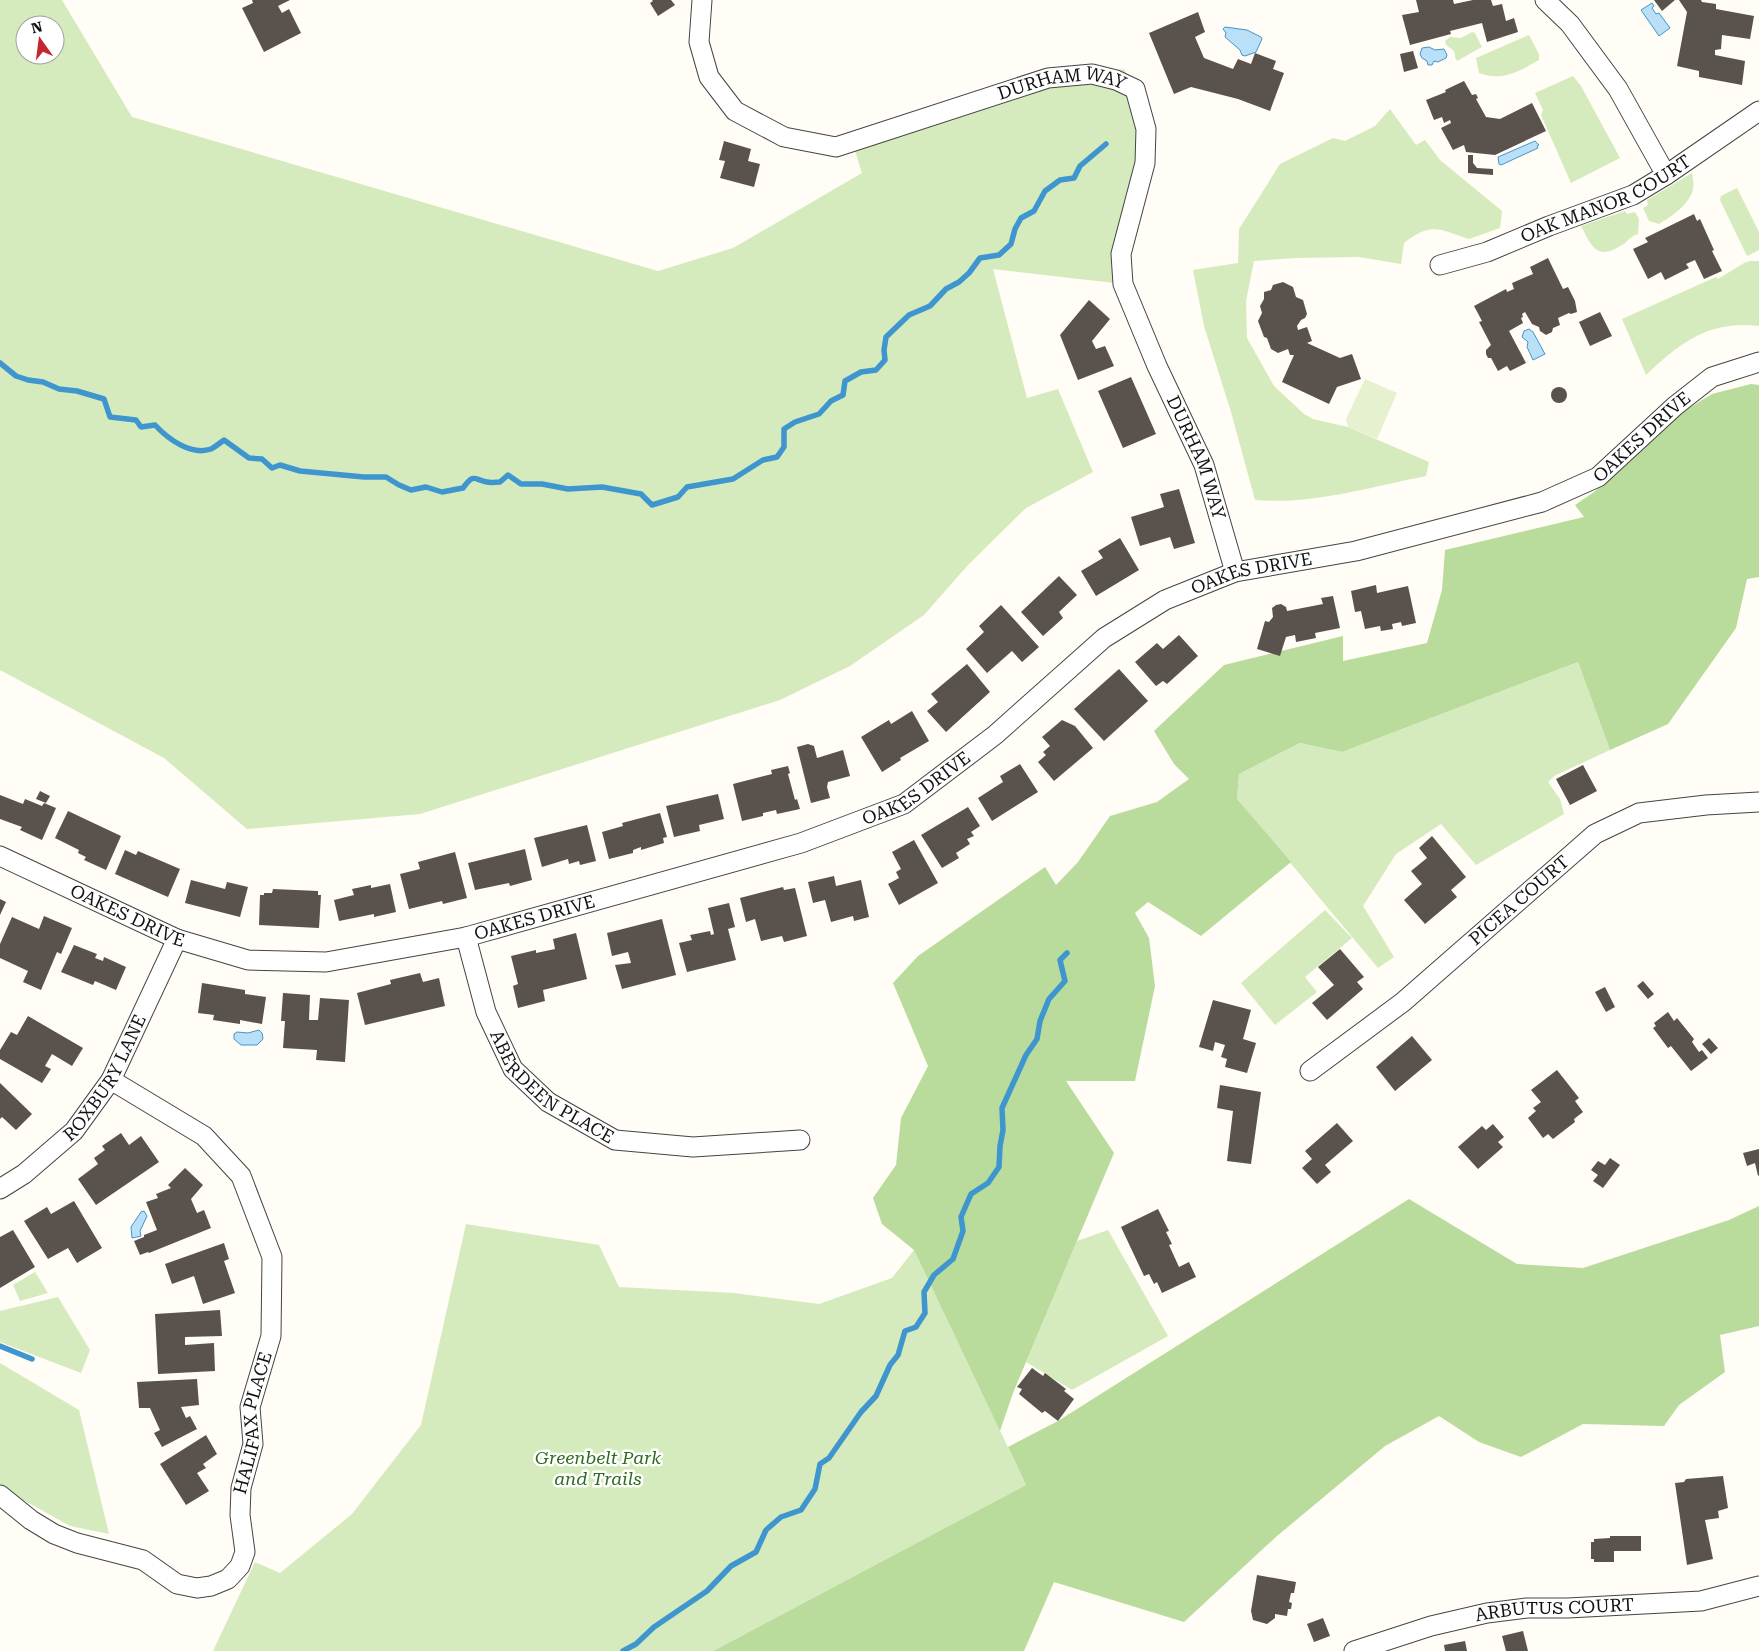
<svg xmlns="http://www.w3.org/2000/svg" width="1759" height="1651" font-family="'Roboto Serif',serif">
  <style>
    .green { fill: #d5ebbd; fill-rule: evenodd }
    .forest { fill: #b9dc9c }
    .pitch { fill: #e6f2cf }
    .water { fill: #b9e0f7; stroke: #3f96cf }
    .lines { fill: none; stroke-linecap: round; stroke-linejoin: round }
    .stream { stroke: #3f96cf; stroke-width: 5.5 }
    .building { fill: #5a524d }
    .street-casing { stroke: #444; stroke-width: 21 }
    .street { stroke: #fff; stroke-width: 19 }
    .labels { text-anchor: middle; stroke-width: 5; stroke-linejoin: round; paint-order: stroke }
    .street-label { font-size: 18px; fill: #111; stroke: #fff }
    .park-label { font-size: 18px; font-style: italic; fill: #2f6b1f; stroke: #fff }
  </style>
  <rect width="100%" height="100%" fill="#fffdf5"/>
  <g class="green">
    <path d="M0,0H62L132,117L658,271L733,248L862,173L854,148L1048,78L1124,69L1140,105L1146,129L1123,284L993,269L1027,398L1058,389L1093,472L1026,508L968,565L924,615L850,666L780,700L420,814L247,829L164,758L0,670ZM25,25H55V55H25Z"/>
    <path d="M1472,32L1475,33L1482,47L1457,61L1455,57V54L1453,50L1446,45L1445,41L1450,37L1461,38Z"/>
    <path d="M1529,35L1539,54V60C1519,71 1503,82 1479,73L1476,58Z"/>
    <path d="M1573,76L1581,86L1620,158L1571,183L1541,115L1543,110L1535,93Z"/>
    <path d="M1390,109L1416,145L1425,140L1440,160L1502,211L1500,228L1469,239C1440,230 1432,221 1404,243L1401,264L1359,257L1295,258L1254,261L1246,301L1247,338L1274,386L1304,414L1313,419L1348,427L1429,462L1426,476C1370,487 1312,505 1255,500L1231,412L1204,326L1193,270L1238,263L1239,229L1280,164L1333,138L1345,141L1375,126Z"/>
    <path d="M1692,173C1693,178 1694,184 1693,189C1690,204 1671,217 1659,224L1649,221L1643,208L1648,205L1647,200Z"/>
    <path d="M1737,188L1759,232V250L1747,256L1720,200L1721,196Z"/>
    <path d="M1625,211L1627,214L1635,212L1639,219L1638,234C1632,236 1630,238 1625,243C1623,245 1618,247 1615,249C1595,259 1589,241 1581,226Z"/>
    <path d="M1750,261H1759V326C1709,320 1680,343 1646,375L1622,319L1716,277L1718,279L1744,263Z"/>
    <path d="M1578,662L1610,750L1554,776L1548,782L1560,799L1564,814L1476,865L1441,824L1396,854L1363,906L1394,957L1378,968L1237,799L1239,774L1300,743L1342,752Z"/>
    <path d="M1325,910L1352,938L1305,977L1317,992L1275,1025L1241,983Z"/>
    <path d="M466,1224L599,1245L619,1287L734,1293L819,1304L892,1278L914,1250L1026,1485L713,1651H213L255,1562L280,1573L352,1514L421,1425Z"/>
    <path d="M1108,1230L1168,1336L1072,1390L1026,1362L1077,1241Z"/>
    <path d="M35,1272L48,1293L20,1301L13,1285Z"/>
    <path d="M58,1297L90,1350L81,1373L0,1342V1311Z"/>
    <path d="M0,1363L79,1410L109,1534L70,1526L0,1487Z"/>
  </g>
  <g class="forest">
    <path d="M1751,384L1759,385V577L1747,579L1736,628L1668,724L1610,750L1578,662L1342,752L1300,743L1239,774L1237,799L1291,862L1201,936L1148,902L1135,913L1149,938L1155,986L1135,1081H1066L1114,1153L1013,1393L1000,1431L914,1250L882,1224L873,1198L896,1165L901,1118L928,1066L893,983L918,956L1045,867L1056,885L1078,862L1110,816L1157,802L1189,779L1174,764L1154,731L1224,665L1343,636V661L1427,643L1442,590L1445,550L1584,517L1575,505L1594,492L1673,418L1712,394Z"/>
    <path d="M1409,1199L1517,1264L1583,1268L1729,1220L1759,1206V1326L1720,1335L1725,1372L1679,1405L1664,1426L1583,1424L1521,1457L1479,1442L1439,1416L1385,1446L1277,1536L1184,1622L1054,1582L1024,1651H713L1026,1485L1008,1447L1058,1421Z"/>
  </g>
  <path class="pitch" d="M1365,379L1397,393L1377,439L1348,427L1346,419Z"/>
  <g class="water">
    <path d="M1652,3L1654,6L1652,8L1656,14L1659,13L1670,28L1659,36L1641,10Z"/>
    <path d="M1225,27L1247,30L1261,37L1262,39L1256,52L1245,56L1242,55L1240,50L1225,37L1226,33L1223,29Z"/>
    <path d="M1429,47L1435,50L1444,49L1447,55L1446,58L1438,62L1434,61L1432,65H1428L1427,61L1422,58L1420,54L1422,48Z"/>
    <path d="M1535,141L1539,145L1537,146L1538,148L1501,165L1499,164L1498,157Z"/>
    <path d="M1529,329L1533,332L1545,354L1533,360L1527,347L1528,342L1522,337L1524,331Z"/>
    <path d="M259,1030L262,1033L263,1039L257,1045H241L234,1039V1034L237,1032L248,1033Z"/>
    <path d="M144,1211L147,1216L140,1231L141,1236L132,1238L131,1227L141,1212Z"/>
  </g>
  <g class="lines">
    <g class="stream">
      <path d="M0,363L16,376L28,380L43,382L59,389L77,391L104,399L110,417L136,420L141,427L155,425C168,439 191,456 211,449C215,447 220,443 224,440L249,458L262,459L272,468L280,465L300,471L364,477H386L399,485L411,490L426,487L442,492L463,488C474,473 473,479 487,482C491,483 496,482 500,482L508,475L521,484H542L568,489L602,487L641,494L652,505L678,497L687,487L733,479L763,460L777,457L784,447V429L795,422L819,414L831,401L843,395L845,381L861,372L876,370L885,360L884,350L886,337L909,315L930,306L946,289L959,282L969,273L980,258L999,255L1011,244L1015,229L1021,218L1034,211L1045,191L1060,180L1074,178L1080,166L1106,144"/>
      <path d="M0,1346L32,1359"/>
      <path d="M623,1651L636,1644L654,1627L707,1591L731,1566L756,1552L766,1530L781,1517L801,1510L815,1489L820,1464L829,1458L861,1412L876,1396L890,1365L898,1355L905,1331L916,1327L925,1313L924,1292L934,1275L953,1259L963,1231L961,1217L971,1194L988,1183L999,1167L1000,1146L1003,1130L1002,1108L1026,1055L1037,1039L1040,1021L1049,999L1065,981L1060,960L1067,953"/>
    </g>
  </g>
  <g class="building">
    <path d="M252,0H290L278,6L282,13L289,9L301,33L264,52L242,8L253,3Z"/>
    <path d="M652,0H671L675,5L658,16L650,3L653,1Z"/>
    <path d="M1416,0H1453L1454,4L1473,0H1491L1493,6L1502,4L1506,21L1514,18L1518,32L1487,42L1482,23L1450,31L1451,34L1410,45L1402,15L1419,12Z"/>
    <path d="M1654,0H1675L1662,11Z"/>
    <path d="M1679,0H1701L1702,2L1716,4V9L1754,16L1750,39L1722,35L1721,49L1715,50V55L1745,61L1742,85L1699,77V71L1677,66L1687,12Z"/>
    <path d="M1198,12L1205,32L1195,37L1204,58L1233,69L1238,59L1251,64L1255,53L1276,61L1273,69L1284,73L1270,111L1238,99L1191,87L1174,94L1149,33Z"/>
    <path d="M1413,51L1418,68L1404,72L1400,54Z"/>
    <path d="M1464,81L1472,95L1476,94L1478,98L1476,99L1486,117L1500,119L1532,103L1546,131L1495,155L1466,152L1464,145L1453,150L1441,128L1451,123L1450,120L1444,123L1442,117L1434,120L1426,100L1446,92L1445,90Z"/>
    <path d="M724,141L751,149L748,161L760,164L754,187L720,178L725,161L719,160Z"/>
    <path d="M1468,155H1473V163L1477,168L1493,169V175L1468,173Z"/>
    <path d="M1694,214L1697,221L1700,219L1714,250L1712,251L1722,271L1704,279L1695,260L1686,264L1689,268L1665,280L1661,272L1648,279L1633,249L1648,242L1645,238Z"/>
    <path d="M1548,258L1563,289L1568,287L1575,301L1577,312L1571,314L1569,313L1558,318L1560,325L1553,328L1552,332L1546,335L1540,331L1539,327L1532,324L1525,312L1522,314L1523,317L1521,318L1523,323L1509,331L1526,363L1510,371L1507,366L1498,371L1491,358H1488L1486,354V350L1491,345L1479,322L1482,321L1474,306L1506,289L1507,292L1514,289L1512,283L1533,274L1530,267Z"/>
    <path d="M1283,282L1293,287L1296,297L1303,300L1307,314L1305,318L1301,320L1297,326L1298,330L1307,327L1312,341L1307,343L1340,358L1352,354L1361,379L1337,387L1329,404L1282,382L1294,355H1290L1288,349L1278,353L1271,349L1267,338L1264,337L1258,321L1262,313L1260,306L1264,299V292L1271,290L1273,285Z"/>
    <path d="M1089,300L1110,319L1092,341L1096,349L1105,346L1114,366L1078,380L1060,335Z"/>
    <path d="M1600,312L1612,336L1590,346L1579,322Z"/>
    <path d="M1131,377L1156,434L1123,448L1098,391Z"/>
    <circle cx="1559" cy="395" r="8"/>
    <path d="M1179,489L1195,543L1174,549L1170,537L1140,546L1131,517L1164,507L1160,494Z"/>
    <path d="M1120,538L1139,570L1096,596L1081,571L1103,558L1098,551Z"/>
    <path d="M1059,576L1077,595L1059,612L1063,618L1043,636L1021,612Z"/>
    <path d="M1376,585L1377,593L1408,586L1416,623L1402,626L1401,622L1392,624L1393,629L1381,631L1380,626L1365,629L1361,611L1355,612L1351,591Z"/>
    <path d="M1333,596L1340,628L1315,633L1316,638L1296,642L1295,635L1286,637L1280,656L1257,649L1265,621L1269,622L1273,617L1272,608L1276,605L1281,604L1286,607L1287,611L1323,604L1321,598Z"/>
    <path d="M1001,605L1039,647L1022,662L1012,651L987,673L966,649L984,632L979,626Z"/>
    <path d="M1179,635L1198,656L1167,684L1163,681L1156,686L1135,662L1157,643L1163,649Z"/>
    <path d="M967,664L990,692L946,732L927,711L938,702L931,694Z"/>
    <path d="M1119,669L1148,701L1104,741L1074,709Z"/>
    <path d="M912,711L929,741L900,758L901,760L882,772L861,737L889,720L891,724Z"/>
    <path d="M1062,720L1075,726L1093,748L1054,781L1038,762L1046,755L1043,752L1050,746L1042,737Z"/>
    <path d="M808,744L814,746L817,758L843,750L850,776L828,782L827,787L830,798L811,803L797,747Z"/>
    <path d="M1020,764L1038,792L992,821L978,798L1003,782L1000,776Z"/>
    <path d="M1583,765L1597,791L1570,805L1556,779Z"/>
    <path d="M788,766L790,773L788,774L795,800L797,799L800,809L777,814L776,810L763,813V816L742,821L733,784L772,774L771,770Z"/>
    <path d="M40,791L50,796L46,803L36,799Z"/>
    <path d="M718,794L724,819L699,825L700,831L674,837L666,806Z"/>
    <path d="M0,795L23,804L25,799L42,806L44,803L56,808L42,840L20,830L22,827L0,819Z"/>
    <path d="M968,807L980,826L971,832L974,836L967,839L970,844L956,853L959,858L942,868L921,835Z"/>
    <path d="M68,811L121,836L106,870L84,860L86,857L78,853L79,850L55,838Z"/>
    <path d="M660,813L667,837L663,838L664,843L641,850V847L633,850V853L609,859L602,832L623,826L622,823Z"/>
    <path d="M587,825L596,861L580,865L579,861L569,864L568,859L542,867L534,838Z"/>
    <path d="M1432,836L1466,877L1451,890L1457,897L1425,924L1404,900L1422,884L1411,871L1427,858L1419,848Z"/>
    <path d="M914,840L938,883L899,905L888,884L899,878L896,872L901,869L892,852Z"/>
    <path d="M525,849L532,880L510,886L509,883L475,890L468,863Z"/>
    <path d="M125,850L136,855L138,851L180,869L168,897L115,874Z"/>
    <path d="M455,852L467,898L443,904L442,901L409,909L400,874L420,869L418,862Z"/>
    <path d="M834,876L836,886L861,880L869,917L854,921L853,916L831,922L825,900L813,903L808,882Z"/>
    <path d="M191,880L225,889L227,882L248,887L240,917L185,903Z"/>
    <path d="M390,884L396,912L374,917V914L339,921L334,900L354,895L352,889L371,885V888Z"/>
    <path d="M783,887L784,890L795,888L807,936L784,942L782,936L761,941L755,919L746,922L740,898Z"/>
    <path d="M273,889L318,891V895H321L319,928L259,925L260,895H264V893H272Z"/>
    <path d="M0,899L6,902L0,915Z"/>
    <path d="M729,903L735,927L728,929L736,960L687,972L679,943L692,940L690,935L710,931L711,935L714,934L708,908Z"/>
    <path d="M44,916L72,928L61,954L57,952L41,990L23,982L28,971L0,958V944L12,917L39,929Z"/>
    <path d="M662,919L676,975L622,989L615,965L631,963L628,952L612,956L607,933Z"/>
    <path d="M576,933L587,979L543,990L545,1001L518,1008L513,986L518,984L511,956L536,950V953L555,949L553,939Z"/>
    <path d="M74,945L97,954L95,958L103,961L104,957L126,967L116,990L95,981L93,985L61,972Z"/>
    <path d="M1340,949L1364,977L1357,982L1363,989L1327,1020L1312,1003L1334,985L1318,967Z"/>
    <path d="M420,973L423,982L439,978L445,1006L365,1025L357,993L391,984L390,980Z"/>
    <path d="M1643,981L1654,994L1648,999L1637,986Z"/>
    <path d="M202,983L245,990V994L266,997L262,1024L240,1020V1024L213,1020L214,1015L198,1013Z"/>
    <path d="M1605,987L1615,1007L1606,1012L1595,992Z"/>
    <path d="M283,993L310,995L309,1020H318L320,998L349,1000L345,1062L316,1060L317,1050L283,1048L285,1021H281Z"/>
    <path d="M1213,1000L1251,1010L1243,1039L1256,1043L1247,1073L1225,1067L1227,1059L1221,1057L1225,1045L1215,1042L1213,1051L1199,1047Z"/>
    <path d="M1668,1012L1674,1021L1677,1018L1694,1039L1692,1042L1699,1052L1702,1050L1708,1058L1691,1071L1671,1046L1668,1048L1653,1028L1656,1026L1654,1023Z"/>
    <path d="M28,1016L83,1048L72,1066L52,1054L45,1066L51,1069L42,1083L0,1059V1050L11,1032L17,1035Z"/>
    <path d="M1412,1036L1432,1060L1395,1091L1376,1067Z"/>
    <path d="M1709,1038L1718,1048L1711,1054L1702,1044Z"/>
    <path d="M1557,1070L1579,1098L1575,1101L1583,1112L1574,1119L1575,1122L1553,1139L1548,1134L1543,1138L1528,1118L1536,1111L1533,1108L1541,1102L1531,1090Z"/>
    <path d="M0,1083L32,1114L16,1130L2,1117L0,1119Z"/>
    <path d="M1220,1085L1261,1092L1251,1164L1227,1161L1233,1111L1217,1108Z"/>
    <path d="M1337,1123L1353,1141L1325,1165L1331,1172L1317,1184L1302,1168L1312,1159L1305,1151Z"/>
    <path d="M1493,1124L1504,1137L1498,1142L1503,1147L1478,1169L1458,1147L1482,1126L1486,1130Z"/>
    <path d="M121,1133L129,1145L141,1136L159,1162L96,1205L78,1179L98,1164L94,1158L105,1150L102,1146Z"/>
    <path d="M1759,1149V1175L1758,1176L1755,1163L1747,1166L1743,1153Z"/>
    <path d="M1610,1158L1620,1165L1603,1188L1593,1181L1598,1175L1591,1170L1598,1161L1605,1165Z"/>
    <path d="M185,1168L203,1185L191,1199L197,1213L204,1210L211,1228L149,1253L148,1252L140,1255L134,1241L144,1237V1235L157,1230L146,1202L158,1198L156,1194L171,1188L168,1185Z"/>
    <path d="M74,1201L102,1248L77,1263L68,1248L48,1259L24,1221L47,1207L51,1214Z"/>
    <path d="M1158,1209L1169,1231L1166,1232L1172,1244L1169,1245L1179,1267L1189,1262L1196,1277L1162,1293L1157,1282L1154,1284L1149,1274L1144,1276L1121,1227Z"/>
    <path d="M13,1230L35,1267L0,1288V1237Z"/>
    <path d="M224,1243L229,1259L224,1261L235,1293L203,1304L194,1276L172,1284L165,1264Z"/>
    <path d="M220,1310L222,1336L185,1337V1345L214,1343L215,1371L158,1374L155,1314Z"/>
    <path d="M1032,1368L1043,1376L1045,1373L1066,1389L1064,1391L1074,1399L1058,1421L1045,1411L1042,1413L1019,1394L1022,1389L1017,1387Z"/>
    <path d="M197,1379L199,1405L181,1407L186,1418L190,1416L197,1429L162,1447L154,1433L160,1430L150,1408H139L137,1382Z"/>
    <path d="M206,1435L217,1454L203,1464L206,1468L197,1473L209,1491L186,1505L160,1464Z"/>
    <path d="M1723,1476L1728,1508L1718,1511L1719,1518L1705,1520L1713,1559L1687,1565L1675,1483L1684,1482L1686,1479Z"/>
    <path d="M1610,1536H1641V1551H1614V1562H1594V1559H1591V1542H1594V1539L1610,1538Z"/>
    <path d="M1257,1575L1296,1582L1294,1593H1291L1289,1602L1292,1603L1291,1609H1288L1287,1616L1275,1614V1618L1267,1624L1253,1620L1251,1611Z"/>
    <path d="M1323,1618L1330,1636L1314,1642L1307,1624Z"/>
    <path d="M1523,1631L1528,1651H1506L1502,1636Z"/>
    <path d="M1465,1641L1467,1651H1445L1444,1645Z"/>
  </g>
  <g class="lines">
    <g class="street-casing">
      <g id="street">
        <path id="s1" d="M702,0L699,42L709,77L735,111L784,137L836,147L1048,78L1092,74L1116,80L1135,89L1146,129L1145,163L1121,254L1123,284L1157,366L1204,465L1235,572"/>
        <path d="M1545,0L1570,24L1618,89L1666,175"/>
        <path id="s2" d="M1440,265L1487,252L1549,226L1633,195L1666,175L1759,111"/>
        <path id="s3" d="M0,856L177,939L248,960L326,962L466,937L801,843L904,804L995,735L1104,638L1165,600L1235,572L1356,551L1542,502L1598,477L1675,406L1712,377L1759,362"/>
        <path id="s4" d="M466,937L486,1012L513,1069L548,1102L615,1140L693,1147L800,1140"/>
        <path id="s5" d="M1310,1071L1403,1002L1595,834L1639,813L1706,805L1759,802"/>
        <path id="s6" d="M0,1189L24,1174L74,1131L111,1080L177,939"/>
        <path id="s7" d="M0,1495L31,1520L54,1534L77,1543L143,1560L177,1584L197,1588L211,1586L228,1579L240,1566L245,1552L240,1515L241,1488L253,1444L250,1407L271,1336L272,1257L241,1176L204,1136L111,1080"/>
        <path id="s8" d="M1354,1651L1431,1626L1487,1613L1527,1608H1568L1701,1601L1759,1586"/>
      </g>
    </g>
    <use href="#street" class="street"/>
  </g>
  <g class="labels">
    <g class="street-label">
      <text dy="6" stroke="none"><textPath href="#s1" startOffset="466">DURHAM WAY</textPath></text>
      <text dy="6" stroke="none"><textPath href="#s2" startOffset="179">OAK MANOR COURT</textPath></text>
      <text dy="6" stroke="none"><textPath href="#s3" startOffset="1791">OAKES DRIVE</textPath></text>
      <text dy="6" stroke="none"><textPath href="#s1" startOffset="931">DURHAM WAY</textPath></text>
      <text dy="6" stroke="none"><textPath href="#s3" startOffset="1371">OAKES DRIVE</textPath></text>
      <text dy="6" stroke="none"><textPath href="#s3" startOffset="966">OAKES DRIVE</textPath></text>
      <text dy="6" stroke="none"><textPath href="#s5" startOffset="270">PICEA COURT</textPath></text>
      <text dy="6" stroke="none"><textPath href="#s3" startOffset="141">OAKES DRIVE</textPath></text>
      <text dy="6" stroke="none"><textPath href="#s3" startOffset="561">OAKES DRIVE</textPath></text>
      <text dy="6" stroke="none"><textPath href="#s6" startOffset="156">ROXBURY LANE</textPath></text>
      <text dy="6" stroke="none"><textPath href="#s4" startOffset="181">ABERDEEN PLACE</textPath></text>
      <text dy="6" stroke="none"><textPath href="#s7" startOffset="418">HALIFAX PLACE</textPath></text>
      <text dy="6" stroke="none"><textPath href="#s8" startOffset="206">ARBUTUS COURT</textPath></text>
    </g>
    <g class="park-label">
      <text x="598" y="1464">Greenbelt Park<tspan x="598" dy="21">and Trails</tspan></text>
    </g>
  </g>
  <g transform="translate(40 40) rotate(346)"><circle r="24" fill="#ffffff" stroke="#a0a0a0"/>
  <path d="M0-4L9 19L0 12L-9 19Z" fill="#c4262e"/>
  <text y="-8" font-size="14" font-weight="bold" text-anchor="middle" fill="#111111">N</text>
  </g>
</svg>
